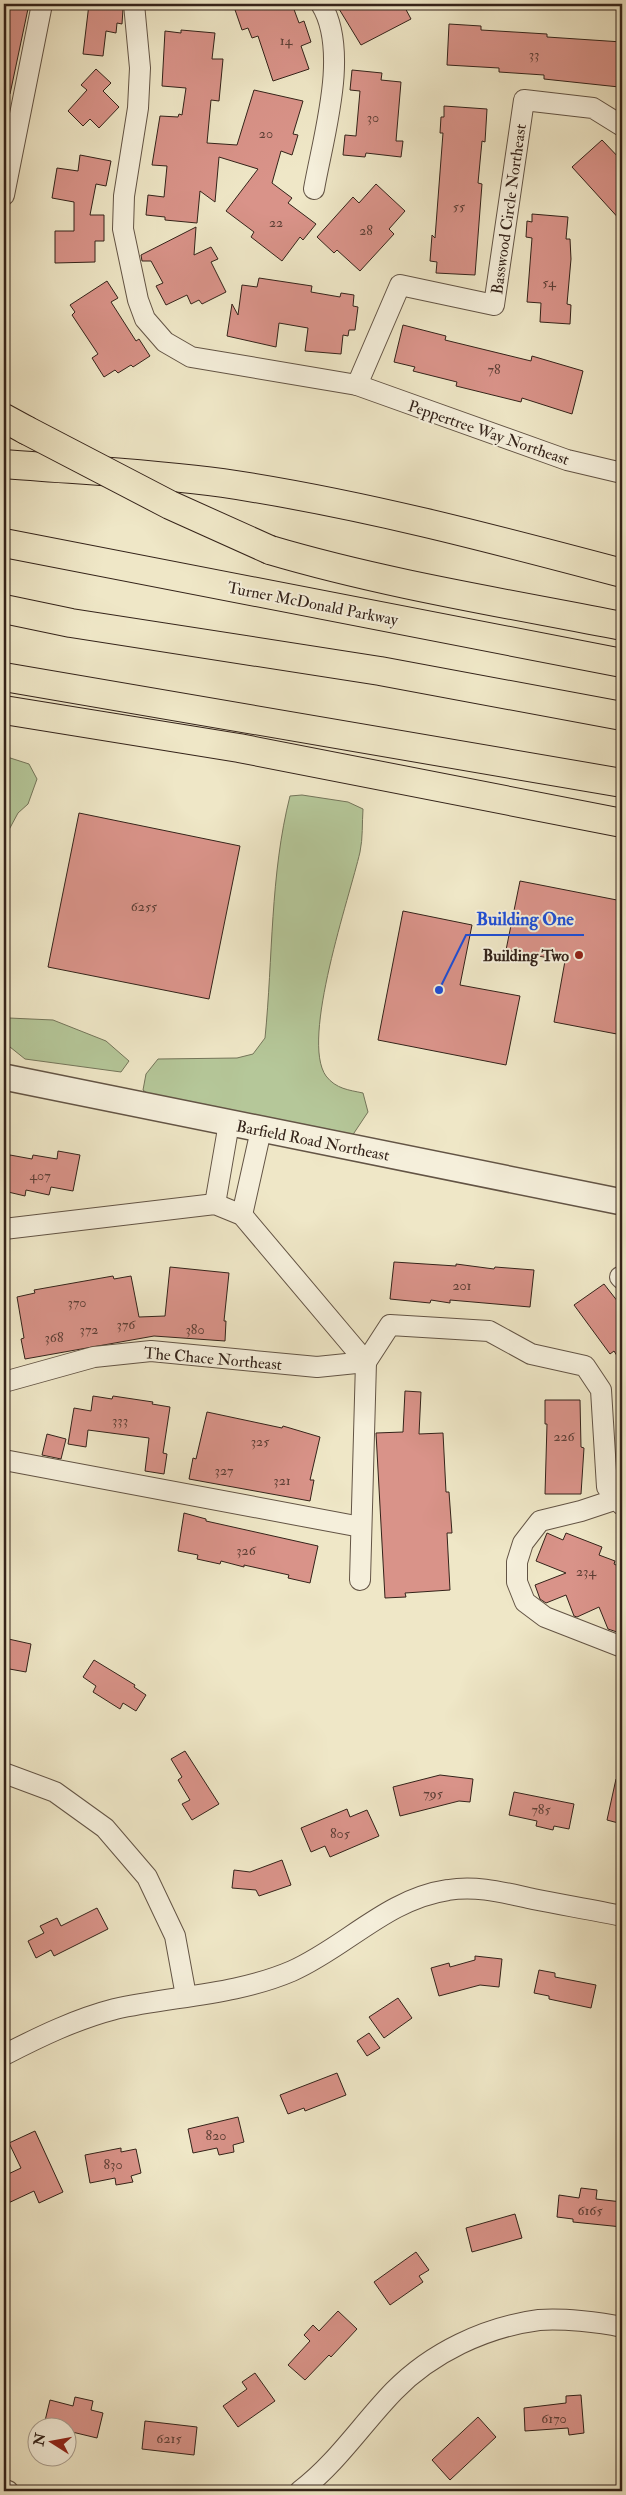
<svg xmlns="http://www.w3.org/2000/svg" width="626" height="2495" font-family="'IM FELL Double Pica',serif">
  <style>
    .green { fill: #b5c799; stroke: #74755a }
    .building { fill: #d99389; stroke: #34231a }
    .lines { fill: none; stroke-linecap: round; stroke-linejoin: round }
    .minor-casing { stroke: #635445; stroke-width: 22 }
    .tertiary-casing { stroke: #635445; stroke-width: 28 }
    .motorway-casing { stroke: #34231a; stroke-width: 30 }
    .minor { stroke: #f5efdb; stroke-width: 20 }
    .tertiary { stroke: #f5efdb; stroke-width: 25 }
    .motorway { stroke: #efe7c7; stroke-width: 28 }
    .motorway-bridge-casing { stroke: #34231a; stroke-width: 30; stroke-linecap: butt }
    .motorway-bridge { stroke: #efe7c7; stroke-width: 28 }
    .poi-dot { fill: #8f2418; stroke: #f5efdb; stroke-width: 2 }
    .labels { text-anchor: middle; stroke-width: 4; stroke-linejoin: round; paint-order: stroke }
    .number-label { font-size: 14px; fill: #5d3f36 }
    .street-label { font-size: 16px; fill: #34231a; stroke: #f5efdb }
    .poi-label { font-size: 16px; font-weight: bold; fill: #34231a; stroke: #f5efdb; text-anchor: end }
    .leader { fill: none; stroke: #1d4ed8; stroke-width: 2 }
    .callout-dot { fill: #1d4ed8; stroke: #f5efdb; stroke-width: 2 }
    .callout-label { font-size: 18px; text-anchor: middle; font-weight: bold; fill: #1d4ed8; stroke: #f5efdb; stroke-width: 4; stroke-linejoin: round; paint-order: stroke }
  </style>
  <rect width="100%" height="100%" fill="#efe7c7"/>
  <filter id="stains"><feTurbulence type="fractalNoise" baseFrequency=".004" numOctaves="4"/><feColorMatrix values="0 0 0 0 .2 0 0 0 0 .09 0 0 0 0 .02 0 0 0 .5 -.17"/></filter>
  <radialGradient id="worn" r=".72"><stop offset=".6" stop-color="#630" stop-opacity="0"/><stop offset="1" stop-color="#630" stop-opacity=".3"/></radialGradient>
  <g class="green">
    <path d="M4,756L29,764L37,779L28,804L18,813L4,839Z"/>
    <path d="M302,795L348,802L363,809C362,823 363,838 360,852C350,896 300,1040 326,1076C336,1089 349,1090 363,1093L368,1112L350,1139L156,1100L143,1090L146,1074L158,1059L237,1058L253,1054L265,1038C273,958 270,875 290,796Z"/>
    <path d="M9,1018L53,1020L106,1041L129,1061L121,1072L25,1059L5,1043Z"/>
  </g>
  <g class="building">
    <path d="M4,4H29L10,94L4,93Z"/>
    <path d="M89,4H118L117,9H123L122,24L117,23L116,33L106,31L103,56L83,54Z"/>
    <path d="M233,4H292L299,23L304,21L311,42L301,46L309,69L273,81L258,36L252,38L248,28L242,30Z"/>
    <path d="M336,4H403L411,19L361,45Z"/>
    <path d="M449,24L481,26V30L547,34V37L622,42L619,87L544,79V75L499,72V68L447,65Z"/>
    <path d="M181,30L215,33L212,59H223L219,101L211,100L207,143L237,145L254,90L303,101L293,134L298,135L292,155L281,151L272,183L292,198L288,203L316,224L303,240L300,237L282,261L251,237L254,232L226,211L258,169L219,157L215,202L200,191L197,223L165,220V217L146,215L148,195L164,197L167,166L152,165L160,116L178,117L179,114L182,115L186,88L162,86L165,31L181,33Z"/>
    <path d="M96,69L111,83L103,91L119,107L99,128L90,119L83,126L68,111L87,90L81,85Z"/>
    <path d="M352,70L382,73L381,80L401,82L396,141H403L401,157L366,153L365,157L343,155L345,135L356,136L360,91L350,90Z"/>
    <path d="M444,106L487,109L485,142L482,141L478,183L482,184L475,275L436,273L437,262L430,261L432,235L435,238L443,133H440L441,117H444Z"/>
    <path d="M602,140L622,161V222L572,167Z"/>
    <path d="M80,155L111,161L106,186L96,184L90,215H104V241H95V262L55,263V231H74V202L52,198L57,168L78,171Z"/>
    <path d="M376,184L405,211L389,229L394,234L360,271L337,250L334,253L317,237L353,197L359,203Z"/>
    <path d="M532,214L568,217L566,239H570L571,259L567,304L571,305L570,324L540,322L541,303L527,302L532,238L526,237L527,221L532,222Z"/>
    <path d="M196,227L194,255L211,247L218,259L211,262L226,292L202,304L199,300L191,304L187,295L166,305L156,286L163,283L151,261H142L141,255Z"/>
    <path d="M259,278L312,286L311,292L340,297L341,293L354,295L353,306L358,307L355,330H349L348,336L343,335L341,354L305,351L308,328L279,323L276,347L227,336L232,304L238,315L242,285L257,287Z"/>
    <path d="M107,281L118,298L111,302L136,341L139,339L150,356L133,367L131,365L118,373L115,370L104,377L92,358L98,354L72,315L75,312L70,305Z"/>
    <path d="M403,325L446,336L445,340L531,361L532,356L583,371L572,414L522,398L521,402L456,386L457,382L413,371L415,367L394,362Z"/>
    <path d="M79,813L240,846L209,999L48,967Z"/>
    <path d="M520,881L622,901V1035L554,1022L565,961L506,950Z"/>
    <path d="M403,911L472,925L460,985L520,996L506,1065L378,1040Z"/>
    <path d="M58,1151L80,1155L73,1191L51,1187L49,1195L26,1190L25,1196L4,1191V1162L8,1163L10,1155L32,1159L33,1155L57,1159Z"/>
    <path d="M394,1262L456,1266V1264L494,1269L495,1267L534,1270L530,1307L450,1300V1303L431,1300L430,1303L390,1299Z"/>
    <path d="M170,1267L229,1273L224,1321H226L225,1341L154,1336L25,1359L21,1339L24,1338L17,1297L35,1293L34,1290L113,1276L114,1279L131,1276L139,1317L165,1316Z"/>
    <path d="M604,1284L622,1307V1364L614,1351L610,1354L574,1305Z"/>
    <path d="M405,1391L421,1392L419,1434L443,1433L446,1492H449L452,1533H447L450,1590L405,1593L406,1597L385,1598L376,1433L403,1432Z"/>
    <path d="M93,1396L112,1399L113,1396L153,1402L152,1404L170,1407L163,1453L167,1454L164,1474L145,1471L149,1438L88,1430L86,1447L68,1444L74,1408L91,1411Z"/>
    <path d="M545,1400H580L581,1447L584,1448L581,1494H545L547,1424H545Z"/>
    <path d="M207,1412L282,1428L283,1426L320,1437L310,1480H314L310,1501L189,1479L193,1458L196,1459Z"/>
    <path d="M47,1434L66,1439L61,1459L42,1455Z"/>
    <path d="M184,1513L206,1519V1521L318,1546L310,1583L288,1578L289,1575L244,1565V1567L221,1561L220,1564L197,1559L198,1555L178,1551Z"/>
    <path d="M547,1533L563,1540L566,1533L602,1547L599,1555L615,1561L614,1564L622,1568V1631L617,1632L608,1629L599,1607L577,1617L574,1616L566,1595L546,1603L540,1599L535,1585L566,1573L536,1561Z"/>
    <path d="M4,1638L31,1644L26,1672L4,1668Z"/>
    <path d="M94,1660L135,1685L134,1687L146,1695L136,1711L123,1703L120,1709L93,1692L96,1686L83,1677Z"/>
    <path d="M185,1751L219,1804L192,1820L182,1804L190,1800L178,1780L182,1777L171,1759Z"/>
    <path d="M440,1775L473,1779L470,1802L459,1801L400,1816L393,1787Z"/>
    <path d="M616,1779L622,1780V1824L607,1820Z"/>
    <path d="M514,1792L574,1804L569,1829L554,1826L553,1830L536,1826L537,1821L509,1815Z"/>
    <path d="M347,1809L350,1817L367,1810L379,1836L330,1857L325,1846L311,1852L301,1828Z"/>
    <path d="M282,1860L291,1885L259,1896L256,1890L232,1888L234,1870L250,1872Z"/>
    <path d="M97,1908L108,1929L54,1956L51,1950L36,1958L28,1941L44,1933L40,1926L57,1918L61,1926Z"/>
    <path d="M475,1956L502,1959L499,1987L480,1985L439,1996L431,1968L449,1963L450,1967L475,1960Z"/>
    <path d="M539,1970L555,1973V1977L596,1985L591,2008L549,1999V1996L534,1993Z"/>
    <path d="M398,1998L412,2018L384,2038L369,2017Z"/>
    <path d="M369,2033L380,2048L367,2056L357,2041Z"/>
    <path d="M337,2073L346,2095L305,2111L304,2108L288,2114L280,2095Z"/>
    <path d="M238,2117L244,2142L233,2145L234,2152L219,2155L217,2148L193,2153L188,2129Z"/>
    <path d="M35,2131L63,2192L39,2203L34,2191L4,2205V2176L21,2168L9,2143Z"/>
    <path d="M121,2148V2152L136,2149L141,2173L131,2176L133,2182L116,2185L115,2178L90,2183L85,2155Z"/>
    <path d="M581,2188L597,2190L596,2199L622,2202V2227L573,2222V2219L557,2217L559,2195L579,2198Z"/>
    <path d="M515,2214L522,2238L472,2252L466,2228Z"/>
    <path d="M416,2252L429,2270L419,2276L423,2282L390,2305L374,2282Z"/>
    <path d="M338,2311L357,2329L331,2357L329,2355L305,2380L288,2365L310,2341L304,2335L313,2325L319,2331Z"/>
    <path d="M255,2373L275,2401L238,2427L223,2406L247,2389L242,2382Z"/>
    <path d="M581,2395L584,2433L569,2435L568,2428L525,2431L524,2408L566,2403V2396Z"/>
    <path d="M75,2397L93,2401L91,2410L103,2413L97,2438L68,2431V2428L44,2425L50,2400L73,2406Z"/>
    <path d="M478,2417L496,2437L450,2480L432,2460Z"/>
    <path d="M145,2421L197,2427L194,2455L142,2449Z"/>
  </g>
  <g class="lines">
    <g class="minor-casing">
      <g id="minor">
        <path d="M134,4L140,68L138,108L124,196L123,229L138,300L145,319L165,342L191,357L357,385L567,460L622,473"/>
        <path d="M314,189C323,137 350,51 321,4"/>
        <path d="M4,195L42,4"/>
        <path d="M357,385L400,285L494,305L524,100L593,108L622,126"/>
        <path d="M215,1204L229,1123"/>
        <path d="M242,1215L261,1130"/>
        <path d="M4,1229L215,1204L242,1215L366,1362L360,1580"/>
        <path d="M620,1277L622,1279"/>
        <path d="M4,1382L94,1357L151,1351L317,1367L366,1362L390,1325L489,1331L531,1354L585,1366L601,1390L607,1487L622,1505"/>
        <path d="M4,1460L361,1527"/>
        <path d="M617,1499L581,1511L540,1521L523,1543L517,1562V1582L525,1602L545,1617L622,1647"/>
        <path d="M4,1773L55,1792L105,1828L147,1877L175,1936L186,1996"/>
        <path d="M4,2055C39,2037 76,2019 115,2009C174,1996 236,1995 292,1971C346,1947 387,1899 448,1890C477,1885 505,1893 533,1899C563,1905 593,1910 622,1916"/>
        <path d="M4,2490L8,2491"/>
        <path d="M300,2491C337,2463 362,2424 394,2391C431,2353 485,2327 539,2320C561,2318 600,2322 622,2327"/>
      </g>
    </g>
    <g class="tertiary-casing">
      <path id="tertiary" d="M4,1077L622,1202"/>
    </g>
    <g class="motorway-casing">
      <g id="motorway">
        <path d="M4,418L26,430"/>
        <path d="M4,464C77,470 150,473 223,483C358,503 490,538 622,573"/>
        <path d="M4,543L622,663"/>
        <path d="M270,550C385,584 505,603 622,626"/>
        <path d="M4,609L71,623L380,671L622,716"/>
        <path d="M4,677L622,783"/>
        <path d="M4,710L239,748L622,823"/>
      </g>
    </g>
    <use href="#minor" class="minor"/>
    <use href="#tertiary" class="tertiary"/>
    <use href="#motorway" class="motorway"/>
    <g class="motorway-bridge-casing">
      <path id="motorway-bridge" d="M26,430L170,505L270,550"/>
    </g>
    <use href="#motorway-bridge" class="motorway-bridge"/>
  </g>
  <circle class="poi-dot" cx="579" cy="955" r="5"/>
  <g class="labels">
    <g class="number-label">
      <text x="286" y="45">14</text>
      <text x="534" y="59">33</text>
      <text x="373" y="122">30</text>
      <text x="266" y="138">20</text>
      <text x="459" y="211">55</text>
      <text x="276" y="227">22</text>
      <text x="366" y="235">28</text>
      <text x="549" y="287">54</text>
      <text x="494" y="374">78</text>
      <text x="144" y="911">6255</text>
      <text x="40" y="1180">407</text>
      <text x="462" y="1290">201</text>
      <text x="77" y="1307">370</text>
      <text x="126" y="1329">376</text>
      <text x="89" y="1334">372</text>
      <text x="195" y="1334">380</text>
      <text x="54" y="1342">368</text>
      <text x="120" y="1425">333</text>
      <text x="564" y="1441">226</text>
      <text x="260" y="1446">325</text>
      <text x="224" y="1475">327</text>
      <text x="282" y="1485">321</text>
      <text x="246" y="1555">326</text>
      <text x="586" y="1576">234</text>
      <text x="433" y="1798">795</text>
      <text x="541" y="1814">785</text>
      <text x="340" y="1838">805</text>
      <text x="216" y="2140">820</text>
      <text x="113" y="2169">830</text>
      <text x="590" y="2215">6165</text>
      <text x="554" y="2423">6170</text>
      <text x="169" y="2443">6215</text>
    </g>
    <g class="street-label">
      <text transform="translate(508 209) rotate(-82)" y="6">Basswood Circle Northeast</text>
      <text transform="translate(489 432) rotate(19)" y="6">Peppertree Way Northeast</text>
      <text transform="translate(313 603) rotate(11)" y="6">Turner McDonald Parkway</text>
      <text transform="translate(313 1140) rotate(11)" y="6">Barfield Road Northeast</text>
      <text transform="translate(213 1358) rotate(5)" y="6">The Chace Northeast</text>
    </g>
    <g class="poi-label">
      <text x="569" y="961">Building Two</text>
    </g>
  </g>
  <path class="leader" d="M439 990L466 935H584"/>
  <circle class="callout-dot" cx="439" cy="990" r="5"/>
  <g class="callout-label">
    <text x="525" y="925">Building One</text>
  </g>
  <rect width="626" height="2495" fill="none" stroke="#efe7c7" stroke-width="20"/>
  <rect x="5" y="5" width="616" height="2485" fill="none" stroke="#34231a" stroke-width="2.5"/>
  <rect x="10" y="10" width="606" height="2475" fill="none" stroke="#34231a"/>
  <g transform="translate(52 2442) rotate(281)"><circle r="24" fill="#f5efdb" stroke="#a89d8e"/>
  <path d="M0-4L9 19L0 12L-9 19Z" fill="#8f2418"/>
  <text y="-8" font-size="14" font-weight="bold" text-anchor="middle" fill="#34231a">N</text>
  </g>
  <rect width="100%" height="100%" filter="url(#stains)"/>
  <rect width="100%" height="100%" fill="url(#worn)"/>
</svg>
